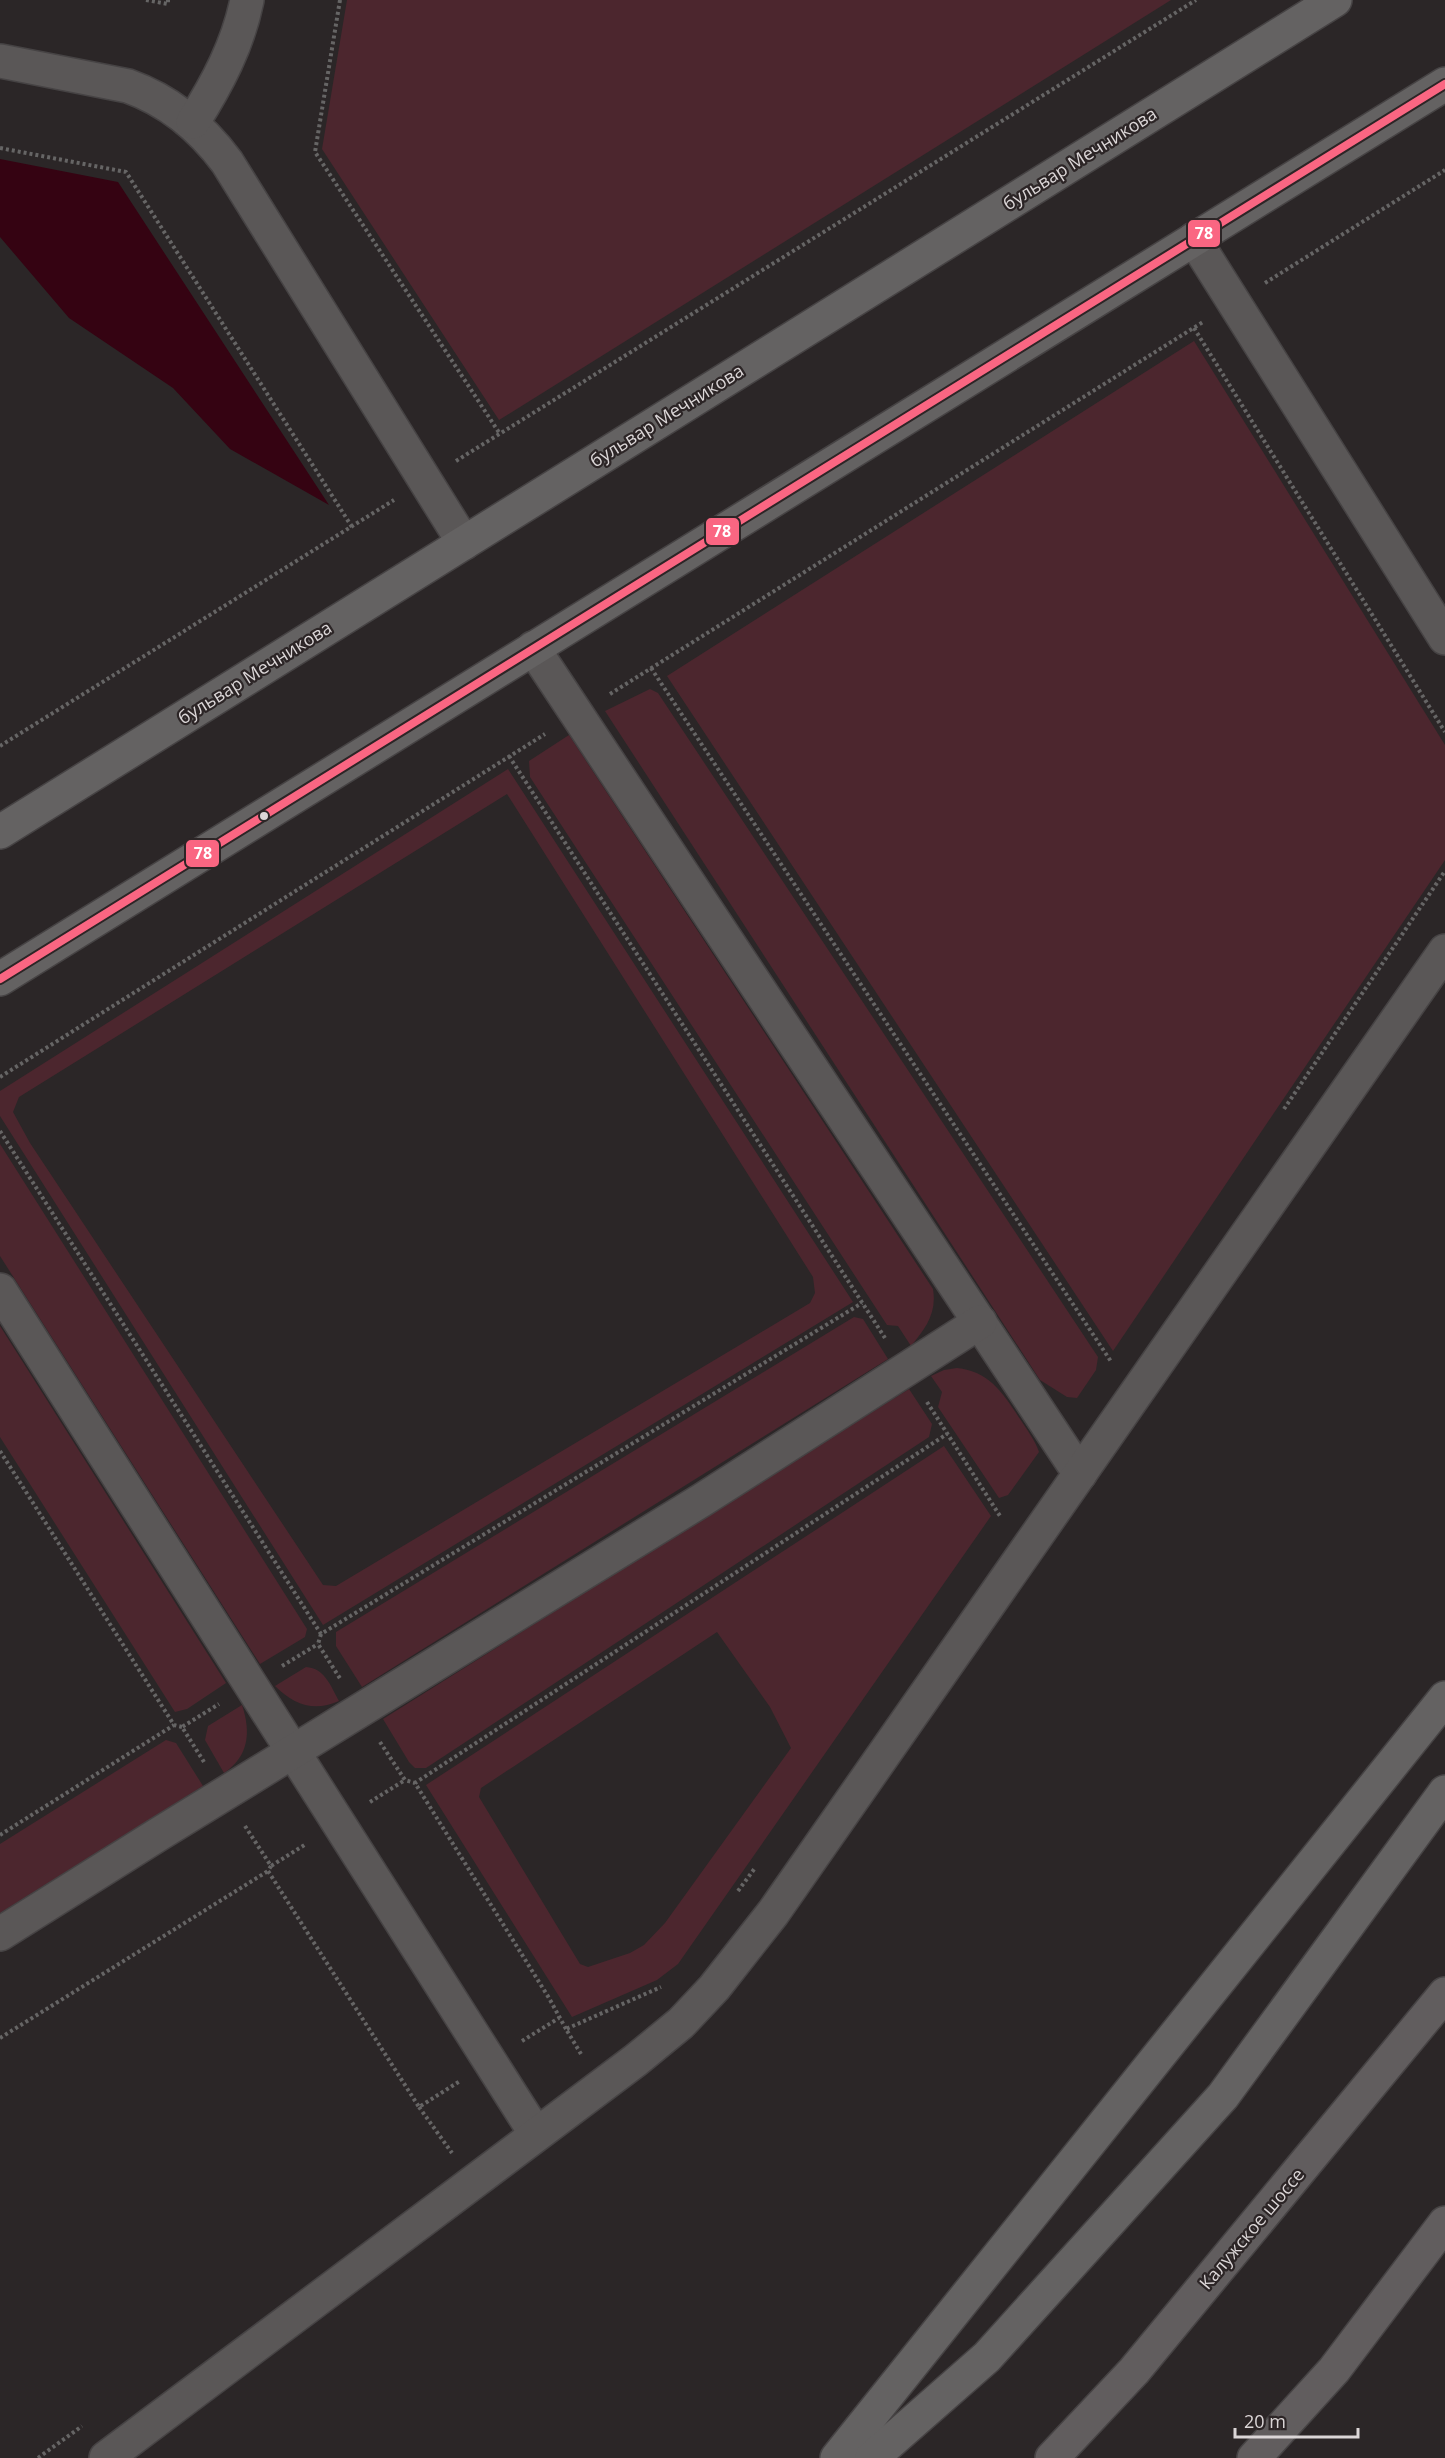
<svg xmlns="http://www.w3.org/2000/svg" width="1445" height="2458" font-family="'Open Sans',sans-serif">
  <style>
    .green { fill: #4c262e; fill-rule: evenodd }
    .water { fill: #350312 }
    .lines { fill: none; stroke-linecap: round; stroke-linejoin: round }
    .street-casing { stroke: #464344; stroke-width: 36 }
    .secondary-casing { stroke: #464344; stroke-width: 36 }
    .highway-casing { stroke: #464344; stroke-width: 36 }
    .path { stroke: #666565; stroke-width: 4; stroke-dasharray: 3 3; stroke-linecap: butt }
    .street { stroke: #5a5757; stroke-width: 33 }
    .secondary { stroke: #646262; stroke-width: 33 }
    .highway { stroke: #615d5e; stroke-width: 33 }
    .bus-1-casing { stroke: #2c2526; stroke-width: 12 }
    .bus-1 { stroke: #fa6682; stroke-width: 8 }
    .bus-dot { fill: #dbd6d7; stroke: #2c2526; stroke-width: 2 }
    .labels { text-anchor: middle; stroke-width: 4.5; stroke-linejoin: round; paint-order: stroke }
    .street-label { font-size: 18px; fill: #dbd6d7; stroke: #2c2526 }
    .line-badge { stroke: #2c2526; stroke-width: 2 }
    .badge-label { font-size: 16px; text-anchor: middle; font-weight: bold; fill: #fff }
  </style>
  <rect width="100%" height="100%" fill="#2b2627"/>
  <g class="green">
    <path d="M347,0H1171L499,420L322,149Z"/>
    <path d="M1194,341L1445,745V860L1113,1351L667,676Z"/>
    <path d="M650,689L658,693L1098,1357L1096,1370L1077,1398L1067,1397L1040,1380L605,711Z"/>
    <path d="M569,735L933,1289C937,1313 926,1328 911,1346L898,1326L887,1325L530,777L529,761Z"/>
    <path d="M508,769L853,1302L323,1625L0,1116V1091ZM507,794L813,1277L815,1293L810,1303L336,1586L323,1585L30,1143L13,1112L19,1097Z"/>
    <path d="M0,1144L307,1629L305,1637L260,1664L0,1256Z"/>
    <path d="M854,1317L863,1319L888,1359L362,1687L336,1646V1632Z"/>
    <path d="M0,1326L226,1683L187,1709L175,1712L0,1437Z"/>
    <path d="M957,1368C989,1371 1003,1393 1020,1419C1027,1430 1035,1440 1039,1452L1008,1495L999,1498L938,1407L942,1392L931,1376L944,1370Z"/>
    <path d="M909,1389L932,1424L929,1437L426,1768H415L409,1762L383,1719Z"/>
    <path d="M944,1446L991,1516L678,1964L657,1980L572,2017L426,1785ZM717,1632L770,1707L791,1748L665,1923L644,1945L630,1953L588,1967L580,1964L479,1797L481,1788Z"/>
    <path d="M306,1667C325,1668 331,1687 339,1701C314,1712 294,1705 275,1686Z"/>
    <path d="M242,1705C251,1732 249,1756 224,1773L205,1740L208,1726Z"/>
    <path d="M166,1740L176,1743L203,1786L0,1913V1844Z"/>
  </g>
  <path class="water" d="M0,159L118,182L329,505L230,449L173,388L69,318L0,237Z"/>
  <g class="lines">
    <g class="street-casing">
      <g id="street">
        <path d="M0,61L128,86C170,101 201,127 227,162L464,543"/>
        <path d="M193,122C217,84 238,45 247,0"/>
        <path d="M1194,239L1445,638"/>
        <path d="M533,648L1080,1474"/>
        <path d="M0,1290L536,2134"/>
        <path d="M0,1934L159,1834L702,1500L980,1322"/>
        <path d="M106,2458L636,2060L681,2023L714,1988L773,1913L1445,951"/>
      </g>
    </g>
    <g class="secondary-casing">
      <g id="secondary">
        <path d="M0,832L1335,0"/>
        <path d="M0,979L1445,84"/>
        <path d="M837,2458L1445,1698"/>
        <path d="M872,2458L987,2357L1223,2096L1445,1792"/>
      </g>
    </g>
    <g class="highway-casing">
      <g id="highway">
        <path d="M1052,2458L1134,2371L1445,1994"/>
        <path d="M1254,2458L1334,2370L1445,2223"/>
      </g>
    </g>
    <g class="path">
      <path d="M146,0L168,4V0"/>
      <path d="M340,0L315,152L500,434"/>
      <path d="M0,148L126,172L352,527"/>
      <path d="M1265,283L1445,170"/>
      <path d="M1194,328L1445,732"/>
      <path d="M456,461L1196,0"/>
      <path d="M651,668L1112,1363"/>
      <path d="M610,694L1203,322"/>
      <path d="M0,746L394,500"/>
      <path d="M509,756L885,1338"/>
      <path d="M0,1077L545,734"/>
      <path d="M1284,1109L1445,871"/>
      <path d="M0,1131L321,1634L862,1303"/>
      <path d="M927,1402L1000,1516"/>
      <path d="M0,1451L174,1725L182,1727"/>
      <path d="M321,1634L318,1644L341,1680"/>
      <path d="M282,1666L318,1644"/>
      <path d="M380,1742L405,1780L415,1783"/>
      <path d="M204,1762L182,1727L219,1704"/>
      <path d="M370,1802L405,1780"/>
      <path d="M245,1826L271,1866L306,1844"/>
      <path d="M0,1835L174,1725"/>
      <path d="M271,1866L268,1871L419,2107L460,2081"/>
      <path d="M738,1891L755,1868"/>
      <path d="M566,2029L549,1998L415,1783L947,1434"/>
      <path d="M0,2038L268,1871"/>
      <path d="M522,2041L559,2018"/>
      <path d="M581,2054L566,2029L661,1987"/>
      <path d="M419,2107L452,2153"/>
      <path d="M38,2458L82,2426"/>
    </g>
    <use href="#street" class="street"/>
    <use href="#secondary" class="secondary"/>
    <use href="#highway" class="highway"/>
    <g class="bus-1-casing">
      <path id="bus-1" d="M0,979L1445,84"/>
    </g>
    <use href="#bus-1" class="bus-1"/>
  </g>
  <circle class="bus-dot" cx="264" cy="816" r="5"/>
  <g class="labels">
    <g class="street-label">
      <text transform="translate(1080 159) rotate(-32)" y="6">бульвар Мечникова</text>
      <text transform="translate(667 416) rotate(-32)" y="6">бульвар Мечникова</text>
      <text transform="translate(255 673) rotate(-32)" y="6">бульвар Мечникова</text>
      <text transform="translate(1252 2229) rotate(-50)" y="6">Калужское шоссе</text>
    </g>
  </g>
  <g class="line-badge">
    <rect x="1187" y="219" width="34" height="29" rx="6" fill="#fa6682"/>
    <rect x="705" y="517" width="35" height="29" rx="6" fill="#fa6682"/>
    <rect x="185" y="839" width="35" height="29" rx="6" fill="#fa6682"/>
  </g>
  <g class="badge-label">
    <text x="1204" y="239">78</text>
    <text x="722" y="537">78</text>
    <text x="203" y="859">78</text>
  </g>
  <path d="M1235 2428v9h123v-9" fill="none" stroke="#dbd6d7" stroke-width="3"/>
  <text x="1244" y="2428" font-size="18" fill="#dbd6d7" stroke="#2c2526" stroke-width="4.5" paint-order="stroke">20 m</text>
</svg>
